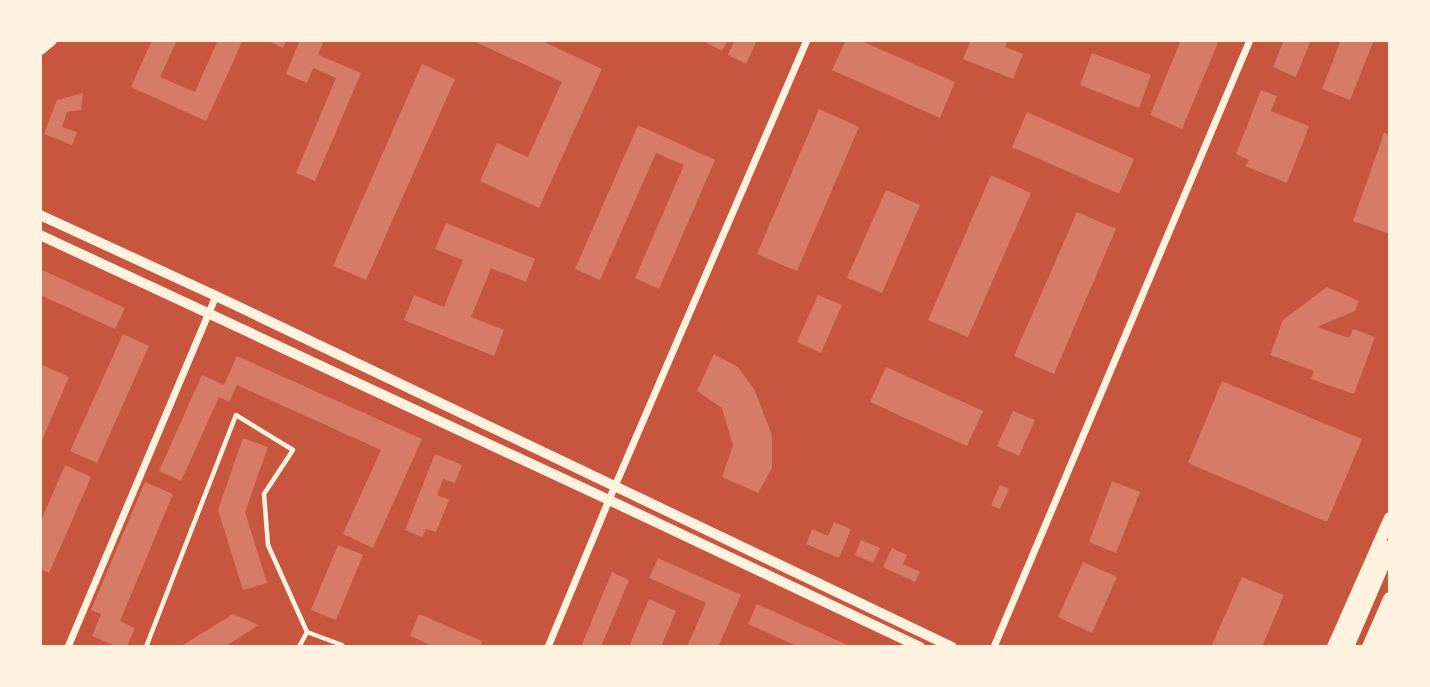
<svg xmlns="http://www.w3.org/2000/svg" width="1430" height="687" font-family="'Archivo Narrow',sans-serif">
  <style>
    .building { fill: #d67c66 }
    .lines { fill: none; stroke-linecap: round; stroke-linejoin: round }
    .service { stroke: #fff3e0; stroke-width: 4.5 }
    .minor { stroke: #fff3e0; stroke-width: 7 }
    .tertiary { stroke: #fff3e0; stroke-width: 10 }
    .secondary { stroke: #fff3e0; stroke-width: 12 }
    .primary { stroke: #fff3e0; stroke-width: 12 }
    .trunk { stroke: #fff3e0; stroke-width: 14 }
  </style>
  <rect width="100%" height="100%" fill="#c8553d"/>
  <g class="building">
    <path d="M152,40H177L160,77L195,92L218,40H243L206,121L131,87Z"/>
    <path d="M266,40H286L283,48Z"/>
    <path d="M300,40H324L318,55L361,73L315,181L296,173L336,78L313,68L307,83L286,74Z"/>
    <path d="M471,40H540L602,69L539,208L480,181L497,143L528,157L562,82Z"/>
    <path d="M705,40H728L722,51L705,42Z"/>
    <path d="M735,40H757L746,64L728,55Z"/>
    <path d="M846,40H859L955,82L940,118L832,70Z"/>
    <path d="M971,40H1008L1005,47L1023,54L1013,79L963,59Z"/>
    <path d="M1181,40H1219L1182,129L1150,115Z"/>
    <path d="M1284,40H1311L1296,77L1273,67Z"/>
    <path d="M1341,40H1374L1350,100L1322,89Z"/>
    <path d="M1092,53L1151,75L1139,108L1080,85Z"/>
    <path d="M422,64L455,79L366,280L333,266Z"/>
    <path d="M1261,90L1277,96L1271,111L1309,126L1287,183L1245,166L1249,160L1236,154Z"/>
    <path d="M83,93L81,110L67,112L62,127L77,132L72,145L44,134L57,100Z"/>
    <path d="M819,109L859,127L797,271L757,254Z"/>
    <path d="M1027,112L1134,159L1119,194L1012,147Z"/>
    <path d="M638,125L715,160L659,289L635,278L684,165L656,153L600,280L575,269Z"/>
    <path d="M1384,133L1390,135V234L1353,221Z"/>
    <path d="M991,175L1031,193L968,337L928,320Z"/>
    <path d="M886,190L920,205L882,293L847,278Z"/>
    <path d="M1077,212L1116,229L1054,374L1014,356Z"/>
    <path d="M446,223L535,259L526,282L491,268L471,317L504,330L494,356L404,320L414,295L444,307L463,260L435,249Z"/>
    <path d="M40,269L125,308L115,329L40,295Z"/>
    <path d="M1327,287L1359,301L1355,311L1317,327L1349,338L1353,329L1375,337L1354,394L1311,379L1314,371L1270,355L1283,320Z"/>
    <path d="M818,295L842,305L821,353L797,342Z"/>
    <path d="M123,334L149,346L97,463L70,451Z"/>
    <path d="M714,354L738,367L754,389L772,435V468L758,493L722,477L733,446L722,408L697,391Z"/>
    <path d="M237,356L422,439L373,548L343,534L381,450L237,385L229,402L219,397L181,481L159,471L202,375L224,385Z"/>
    <path d="M40,364L69,377L40,445Z"/>
    <path d="M886,367L983,411L967,446L870,402Z"/>
    <path d="M1222,381L1362,439L1327,522L1188,463Z"/>
    <path d="M1013,411L1035,420L1019,456L997,446Z"/>
    <path d="M243,438L268,447L245,512L267,583L243,590L218,510Z"/>
    <path d="M435,454L462,465L455,483L443,479L437,495L449,500L436,532L426,529L422,537L405,530Z"/>
    <path d="M65,465L91,477L49,573L40,569V523Z"/>
    <path d="M1112,481L1140,492L1116,553L1089,542Z"/>
    <path d="M145,482L173,494L120,621L135,628L127,647H118L92,636L101,614L91,610Z"/>
    <path d="M1000,485L1009,489L1000,509L991,505Z"/>
    <path d="M834,522L851,529L839,558L806,544L812,529L828,536Z"/>
    <path d="M861,540L880,548L873,563L855,555Z"/>
    <path d="M338,545L363,555L336,620L311,610Z"/>
    <path d="M892,548L907,555L903,564L920,572L915,582L883,567Z"/>
    <path d="M658,558L741,595L718,647H687L706,603L649,578Z"/>
    <path d="M1083,562L1117,577L1092,633L1058,617Z"/>
    <path d="M612,572L629,580L601,647H581Z"/>
    <path d="M1242,577L1284,595L1262,647H1211Z"/>
    <path d="M649,599L676,611L661,647H629Z"/>
    <path d="M757,604L852,647H799L748,624Z"/>
    <path d="M233,614L259,625L224,647H180Z"/>
    <path d="M419,614L482,641L480,647H435L410,636Z"/>
  </g>
  <g class="lines">
    <g class="service">
      <path d="M146,647L236,415L293,450L264,494L268,545L307,632L342,645L343,647"/>
      <path d="M299,647L307,632"/>
    </g>
    <g class="minor">
      <path d="M68,647L216,296"/>
      <path d="M548,647L609,500L807,40"/>
      <path d="M994,647L1250,40"/>
    </g>
    <g class="tertiary">
      <path d="M40,215L216,296L952,647"/>
      <path d="M40,235L609,500L920,647"/>
    </g>
    <path class="secondary" d="M40,49L51,40"/>
    <g class="primary">
      <path d="M1333,647L1390,518"/>
      <path d="M1382,647L1390,627"/>
    </g>
    <g class="trunk">
      <path d="M1347,647L1390,547"/>
      <path d="M1369,647L1390,599"/>
    </g>
  </g>
  <rect width="1430" height="687" fill="none" stroke="#fff3e0" stroke-width="84"/>
</svg>
